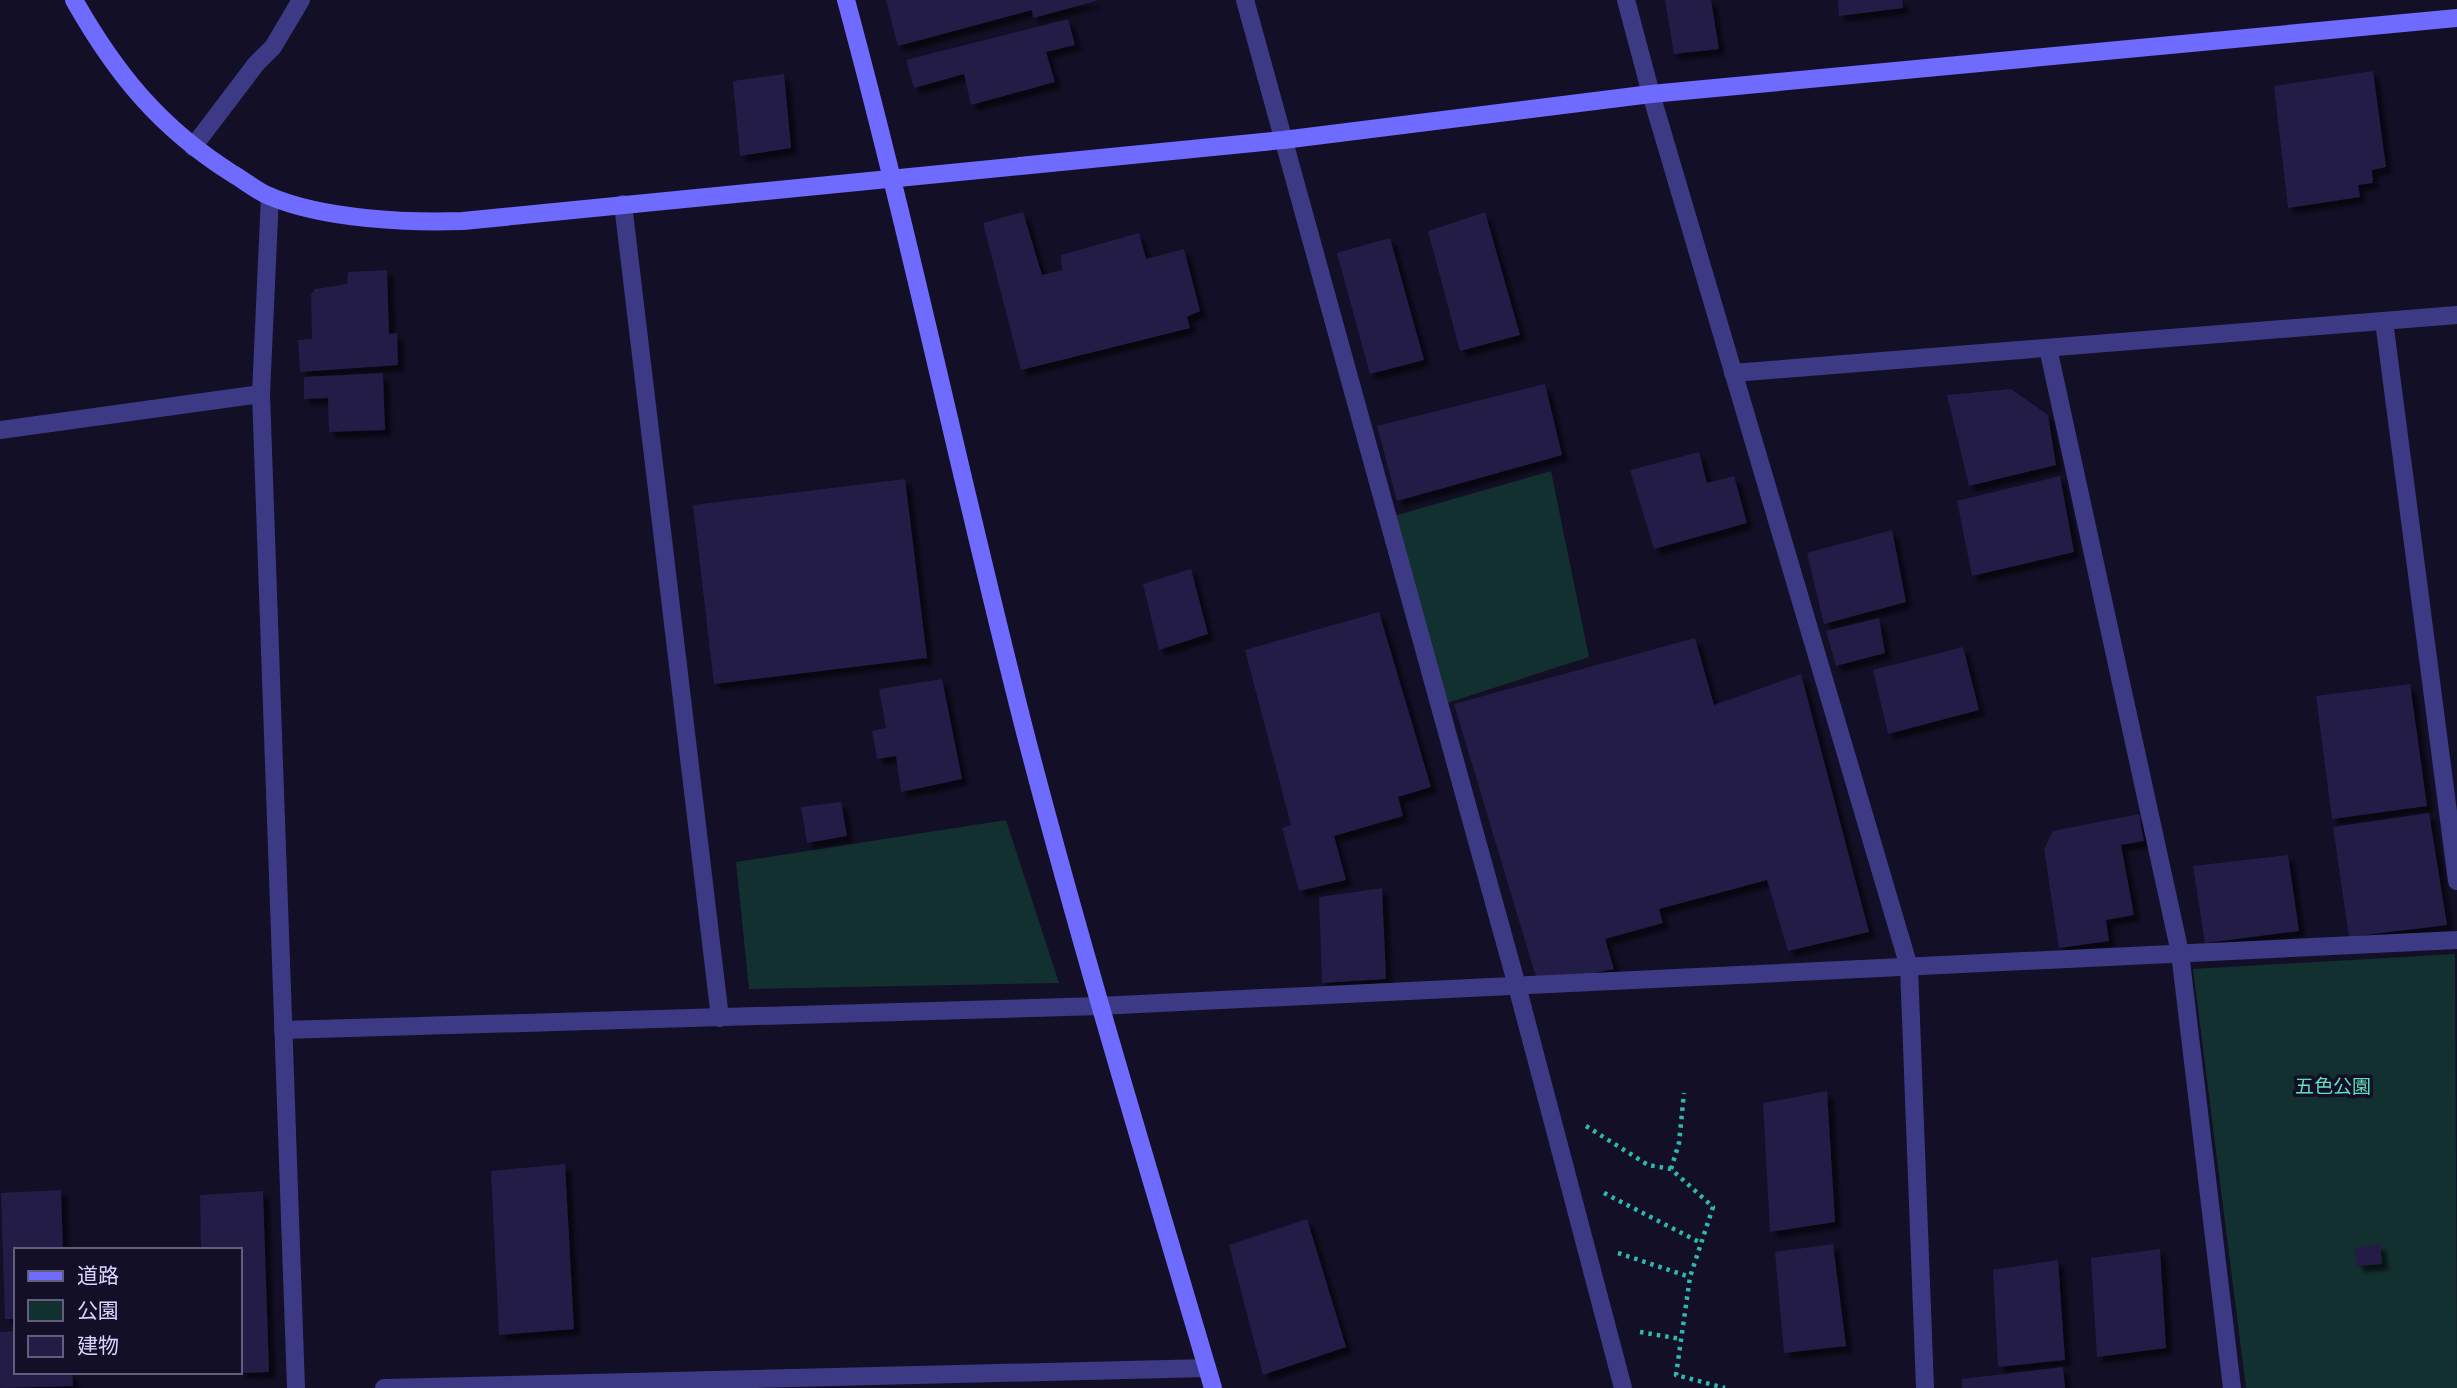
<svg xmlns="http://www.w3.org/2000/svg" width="2457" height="1388" font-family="Montserrat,'Noto Sans JP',sans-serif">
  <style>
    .green { fill: #12302f }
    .building { fill: #241b47; filter: url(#shadow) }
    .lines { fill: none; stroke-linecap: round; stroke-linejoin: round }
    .path { stroke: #2fb8b0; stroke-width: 4.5; stroke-dasharray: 3.5 5; stroke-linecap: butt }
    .street { stroke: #3d3a85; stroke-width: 18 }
    .secondary { stroke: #6f6bff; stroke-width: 18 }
    .labels { text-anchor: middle; stroke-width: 7; stroke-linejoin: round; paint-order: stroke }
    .park-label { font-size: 19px; fill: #5fe0c0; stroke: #130f26 }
  </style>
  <defs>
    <filter id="shadow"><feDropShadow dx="6" dy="6" stdDeviation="2" flood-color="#0009"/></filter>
  </defs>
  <rect width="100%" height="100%" fill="#130f26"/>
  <g class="green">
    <path d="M1551,471L1589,657L1438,706L1387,518Z"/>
    <path d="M1006,820L1059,983L749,989L736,862Z"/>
    <path d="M2455,954L2457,1388H2246L2193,969Z"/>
  </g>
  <g class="building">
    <path d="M886,0H1095L1096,1L1033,18L1032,10L898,46Z"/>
    <path d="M1665,0H1711L1719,49L1674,54Z"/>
    <path d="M1838,0H1902L1903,8L1839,16Z"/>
    <path d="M1068,19L1075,45L1046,52L1055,82L971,105L964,74L914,88L906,60Z"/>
    <path d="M2373,71L2386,167L2372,170L2373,183L2358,185L2360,197L2288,208L2274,86Z"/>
    <path d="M784,74L791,148L740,156L733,81Z"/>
    <path d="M1023,212L1042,275L1062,270L1061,255L1139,233L1146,259L1184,249L1200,311L1187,317L1190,328L1021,370L983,223Z"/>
    <path d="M1485,212L1520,335L1460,351L1428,231Z"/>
    <path d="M1390,238L1424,360L1370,374L1337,253Z"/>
    <path d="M387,270L389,334L397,333L398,365L300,372L298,340L312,339L311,295L315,289L347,284L348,272Z"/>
    <path d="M383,373L385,430L329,432L328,398L304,399V377Z"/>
    <path d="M1545,384L1562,455L1397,501L1377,426Z"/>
    <path d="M2011,389L2048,415L2056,465L1969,486L1947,395Z"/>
    <path d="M1699,452L1707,483L1734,476L1747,523L1654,549L1630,470Z"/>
    <path d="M2060,476L2074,552L1972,576L1957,501Z"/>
    <path d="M905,479L927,658L714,684L693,505Z"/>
    <path d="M1892,530L1906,602L1824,624L1807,553Z"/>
    <path d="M1191,569L1208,634L1159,650L1143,584Z"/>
    <path d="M1379,612L1431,787L1398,797L1403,816L1334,836L1346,880L1299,891L1282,828L1291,825L1245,650Z"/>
    <path d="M1879,618L1885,653L1836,666L1826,631Z"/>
    <path d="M1695,638L1714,705L1801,674L1869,932L1788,951L1767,880L1659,909L1663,923L1605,939L1614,969L1538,984L1454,704Z"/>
    <path d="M1963,647L1979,710L1888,734L1873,670Z"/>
    <path d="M942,679L962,779L901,792L896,756L877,759L872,731L886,728L879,689Z"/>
    <path d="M2410,684L2427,806L2332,819L2316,696Z"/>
    <path d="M841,802L847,836L807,843L801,807Z"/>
    <path d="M2429,813L2447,925L2349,937L2333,827Z"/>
    <path d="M2139,814L2144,841L2121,845L2134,915L2106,920L2109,941L2059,948L2044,849L2053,831Z"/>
    <path d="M2288,855L2299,931L2205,943L2193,866Z"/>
    <path d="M1382,888L1386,979L1322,983L1319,897Z"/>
    <path d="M1827,1091L1835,1222L1770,1232L1763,1103Z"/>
    <path d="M565,1164L574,1329L499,1335L491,1171Z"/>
    <path d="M61,1190L63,1250H16V1319H5L1,1193Z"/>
    <path d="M263,1191L269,1372L240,1373V1250H201L200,1195Z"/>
    <path d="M1307,1219L1346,1347L1263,1375L1229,1245Z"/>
    <path d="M1833,1244L1846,1346L1784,1353L1775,1252Z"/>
    <path d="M2380,1244L2382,1264L2357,1266L2354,1248Z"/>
    <path d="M2160,1249L2166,1348L2097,1357L2091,1258Z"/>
    <path d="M2058,1260L2065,1360L1998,1367L1993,1270Z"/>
    <path d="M16,1331V1372H72L73,1386L0,1388V1332Z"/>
    <path d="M2063,1367L2065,1388H1962V1379Z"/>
  </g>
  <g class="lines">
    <g class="path">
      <path d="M1586,1126L1648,1165L1671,1169L1713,1207L1690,1277L1676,1375L1725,1388"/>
      <path d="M1671,1169L1679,1143L1684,1093"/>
      <path d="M1604,1193L1701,1243"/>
      <path d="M1618,1253L1690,1277"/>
      <path d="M1640,1332L1681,1339"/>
    </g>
    <g class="street">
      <path d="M1245,0L1517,986L1623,1388"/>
      <path d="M1626,0L1651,94L1909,967L1925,1388"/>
      <path d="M193,147L256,64L273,47L301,0"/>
      <path d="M270,196L261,394L296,1388"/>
      <path d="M623,204L720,1018"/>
      <path d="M2384,321L2457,881"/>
      <path d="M2048,348L2180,953L2232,1388"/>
      <path d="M1733,373L2457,315"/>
      <path d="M0,430L261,394"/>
      <path d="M283,1030L1099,1006L2457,940"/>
      <path d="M384,1388L1207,1368"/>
    </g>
    <g class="secondary">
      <path d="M74,0C116,74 160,128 233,174C245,181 257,191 269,196C323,219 406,223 463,221L1283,140L1651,94L2457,18"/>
      <path d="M846,0C912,244 963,491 1026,736C1083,955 1149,1171 1213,1388"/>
    </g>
  </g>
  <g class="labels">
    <g class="park-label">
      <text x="2333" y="1093">五色公園</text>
    </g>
  </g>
  <rect x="14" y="1248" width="228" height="126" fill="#130f26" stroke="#625e7d" stroke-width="2"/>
  <rect x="28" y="1271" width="35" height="10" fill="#6f6bff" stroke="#625e7d" stroke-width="2"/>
  <text x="77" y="1283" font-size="21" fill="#d9d4ff">道路</text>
  <rect x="28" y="1300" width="35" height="21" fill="#12302f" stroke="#625e7d" stroke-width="2"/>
  <text x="77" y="1318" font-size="21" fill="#d9d4ff">公園</text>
  <rect x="28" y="1336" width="35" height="21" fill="#241b47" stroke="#625e7d" stroke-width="2"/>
  <text x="77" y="1353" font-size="21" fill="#d9d4ff">建物</text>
</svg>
